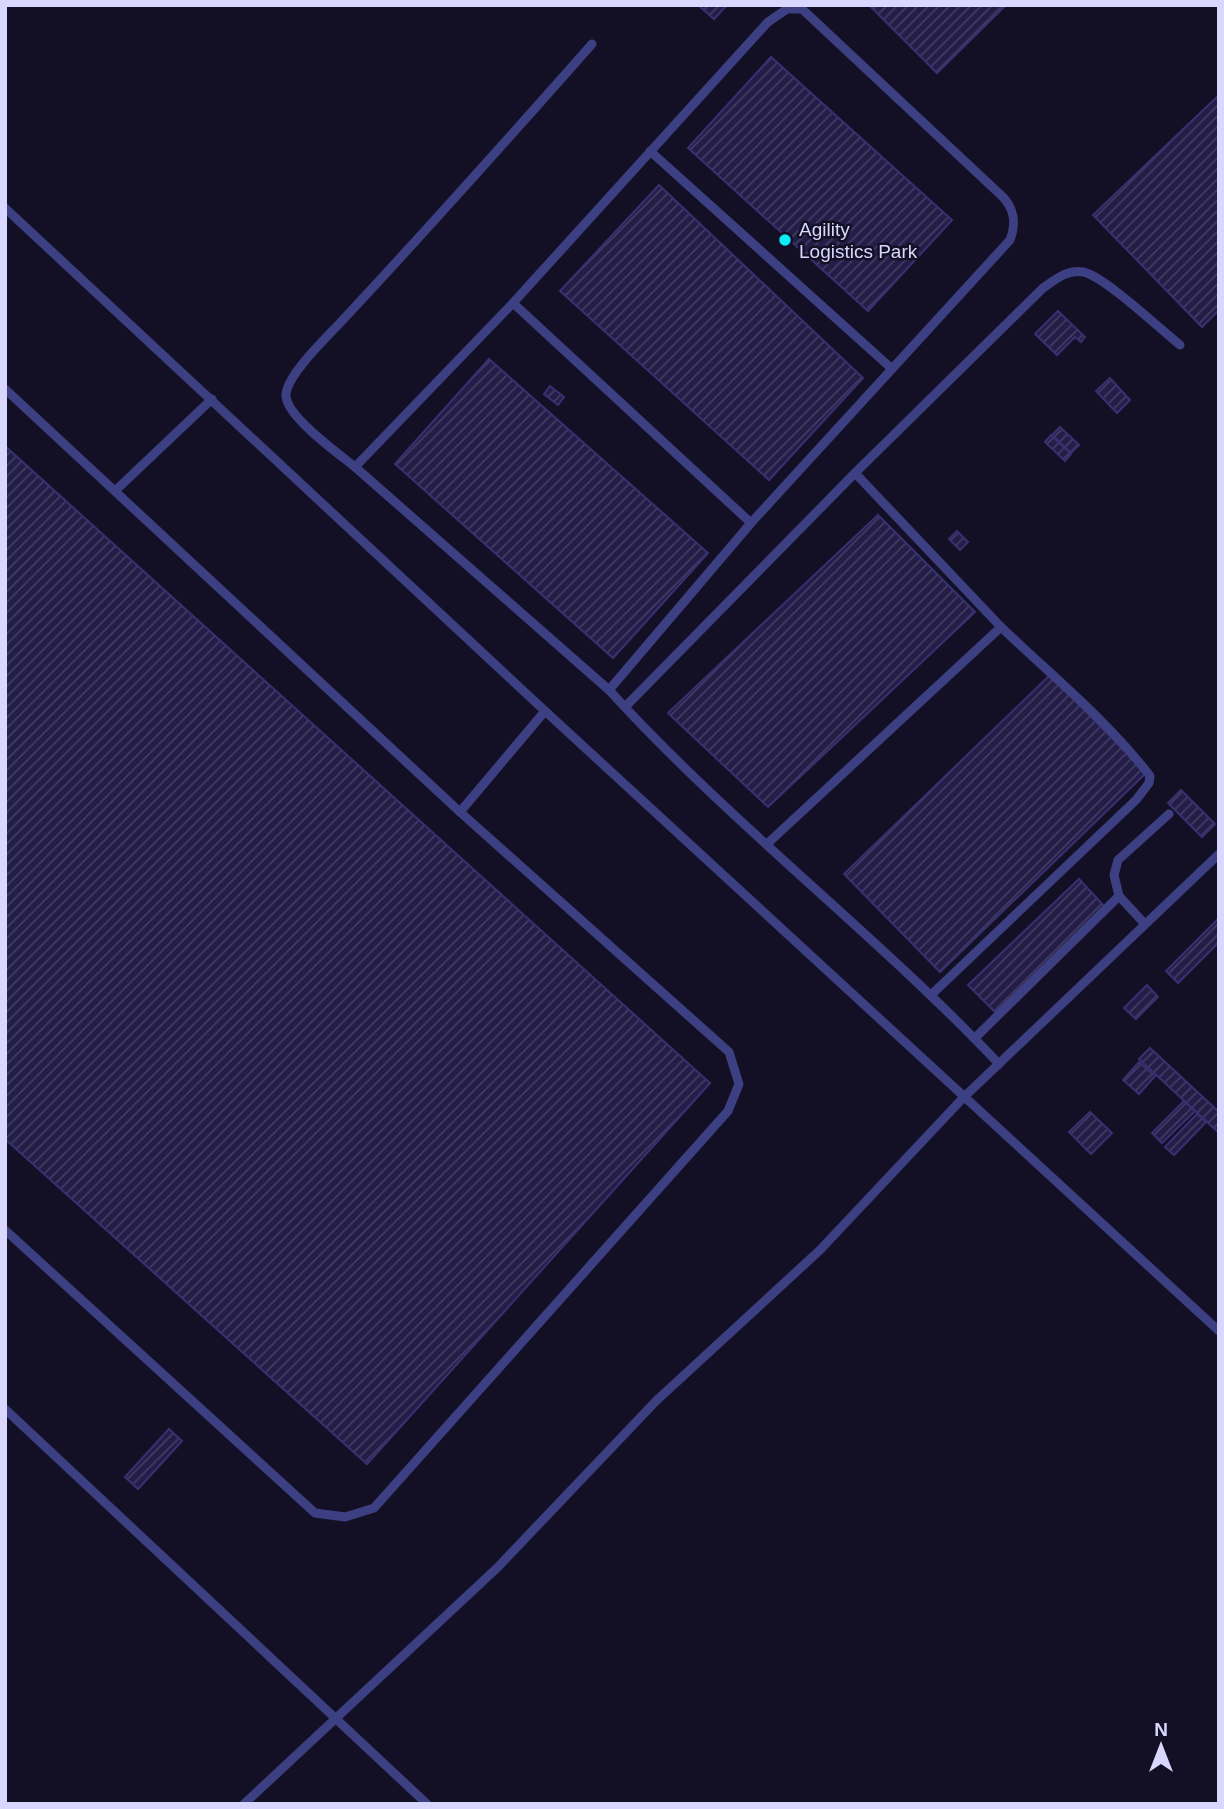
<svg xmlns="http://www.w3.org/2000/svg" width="1224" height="1809" font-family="Helvetica,sans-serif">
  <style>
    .building { fill: url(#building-hatch); stroke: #393072; stroke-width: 2 }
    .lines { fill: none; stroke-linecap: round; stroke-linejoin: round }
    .service { stroke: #3d3f83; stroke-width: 9 }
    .poi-dot { fill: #0becf6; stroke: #131026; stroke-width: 2.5 }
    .labels { text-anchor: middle; stroke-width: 5; stroke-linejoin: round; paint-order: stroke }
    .poi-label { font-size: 19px; fill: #d9d7fd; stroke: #131026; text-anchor: start }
  </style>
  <defs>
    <pattern id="building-hatch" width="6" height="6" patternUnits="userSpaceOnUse" patternTransform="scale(1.75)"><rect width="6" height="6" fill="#231d47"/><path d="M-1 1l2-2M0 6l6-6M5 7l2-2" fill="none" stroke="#423d62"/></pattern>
  </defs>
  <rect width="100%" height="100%" fill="#131026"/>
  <g class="building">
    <path d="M698,5H727L714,19Z"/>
    <path d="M869,5H1006L937,73Z"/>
    <path d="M771,57L952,220L868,311L688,148Z"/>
    <path d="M1219,95V310L1202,327L1093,215Z"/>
    <path d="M659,185L863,378L769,480L560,291Z"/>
    <path d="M1058,311L1085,337L1081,342L1075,337L1057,355L1035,334Z"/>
    <path d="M489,359L708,553L613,658L395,464Z"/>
    <path d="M1110,378L1130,400L1117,413L1096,391Z"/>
    <path d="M550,386L564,397L558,405L544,394Z"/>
    <path d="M1060,427L1079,445L1071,453L1052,435Z"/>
    <path d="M1051,435L1071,454L1065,461L1045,442Z"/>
    <path d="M5,446L710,1083L367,1464L5,1139Z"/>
    <path d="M878,515L975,612L768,807L668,713Z"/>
    <path d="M957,531L968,542L960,550L949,539Z"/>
    <path d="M1050,675L1146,773L940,972L844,874Z"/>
    <path d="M1181,790L1215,824L1202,837L1168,803Z"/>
    <path d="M1079,879L1105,907L995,1012L968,985Z"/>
    <path d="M1219,918V942L1178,983L1166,971Z"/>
    <path d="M1147,985L1158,997L1136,1019L1124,1008Z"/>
    <path d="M1150,1048L1219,1112V1133L1139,1059Z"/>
    <path d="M1139,1062L1155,1076L1139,1094L1123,1080Z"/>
    <path d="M1184,1101L1195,1111L1162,1143L1152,1133Z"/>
    <path d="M1090,1112L1112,1133L1091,1154L1069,1132Z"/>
    <path d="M1197,1114L1206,1122L1174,1155L1165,1147Z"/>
    <path d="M169,1429L182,1441L138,1489L125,1477Z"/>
  </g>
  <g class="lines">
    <g class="service">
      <path d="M787,9H802L1004,198C1015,211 1016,224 1010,240L751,523L609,690L355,467L513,303L768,22Z"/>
      <path d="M650,151L891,368"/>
      <path d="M5,208L545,711L1219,1331"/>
      <path d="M513,303L751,523"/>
      <path d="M5,389L460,812"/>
      <path d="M355,467C339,454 287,417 286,396C285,377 326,338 339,324C425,232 509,138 592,44"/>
      <path d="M855,473L1043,288C1055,280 1067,269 1083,272C1103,275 1161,330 1180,345"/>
      <path d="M115,491L212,399"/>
      <path d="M609,690C730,823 875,933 999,1064"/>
      <path d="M625,707L855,473L1001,627L767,844"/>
      <path d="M1119,896L1114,875L1118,860L1169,814"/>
      <path d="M931,995L1136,800L1149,783L1150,776C1108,721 1051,675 1001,627"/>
      <path d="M975,1038L1119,896L1144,923"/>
      <path d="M5,1230L315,1513L345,1517L374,1508L728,1111L739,1084L729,1052L460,812L545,711"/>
      <path d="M5,1409L427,1804"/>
      <path d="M244,1804L497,1568L656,1401L820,1250L963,1098L1219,854"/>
    </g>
  </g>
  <circle class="poi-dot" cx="785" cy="240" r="7"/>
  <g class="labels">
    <g class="poi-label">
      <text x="799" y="236">Agility<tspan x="799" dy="22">Logistics Park</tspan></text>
    </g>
  </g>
  <rect width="1224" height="1809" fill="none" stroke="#d9d7fd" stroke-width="14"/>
  <g transform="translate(1161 1746)" stroke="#131026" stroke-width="5" paint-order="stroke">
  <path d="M0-5L12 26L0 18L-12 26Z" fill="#d9d7fd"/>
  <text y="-10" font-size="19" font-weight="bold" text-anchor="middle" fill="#d9d7fd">N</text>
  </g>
</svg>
